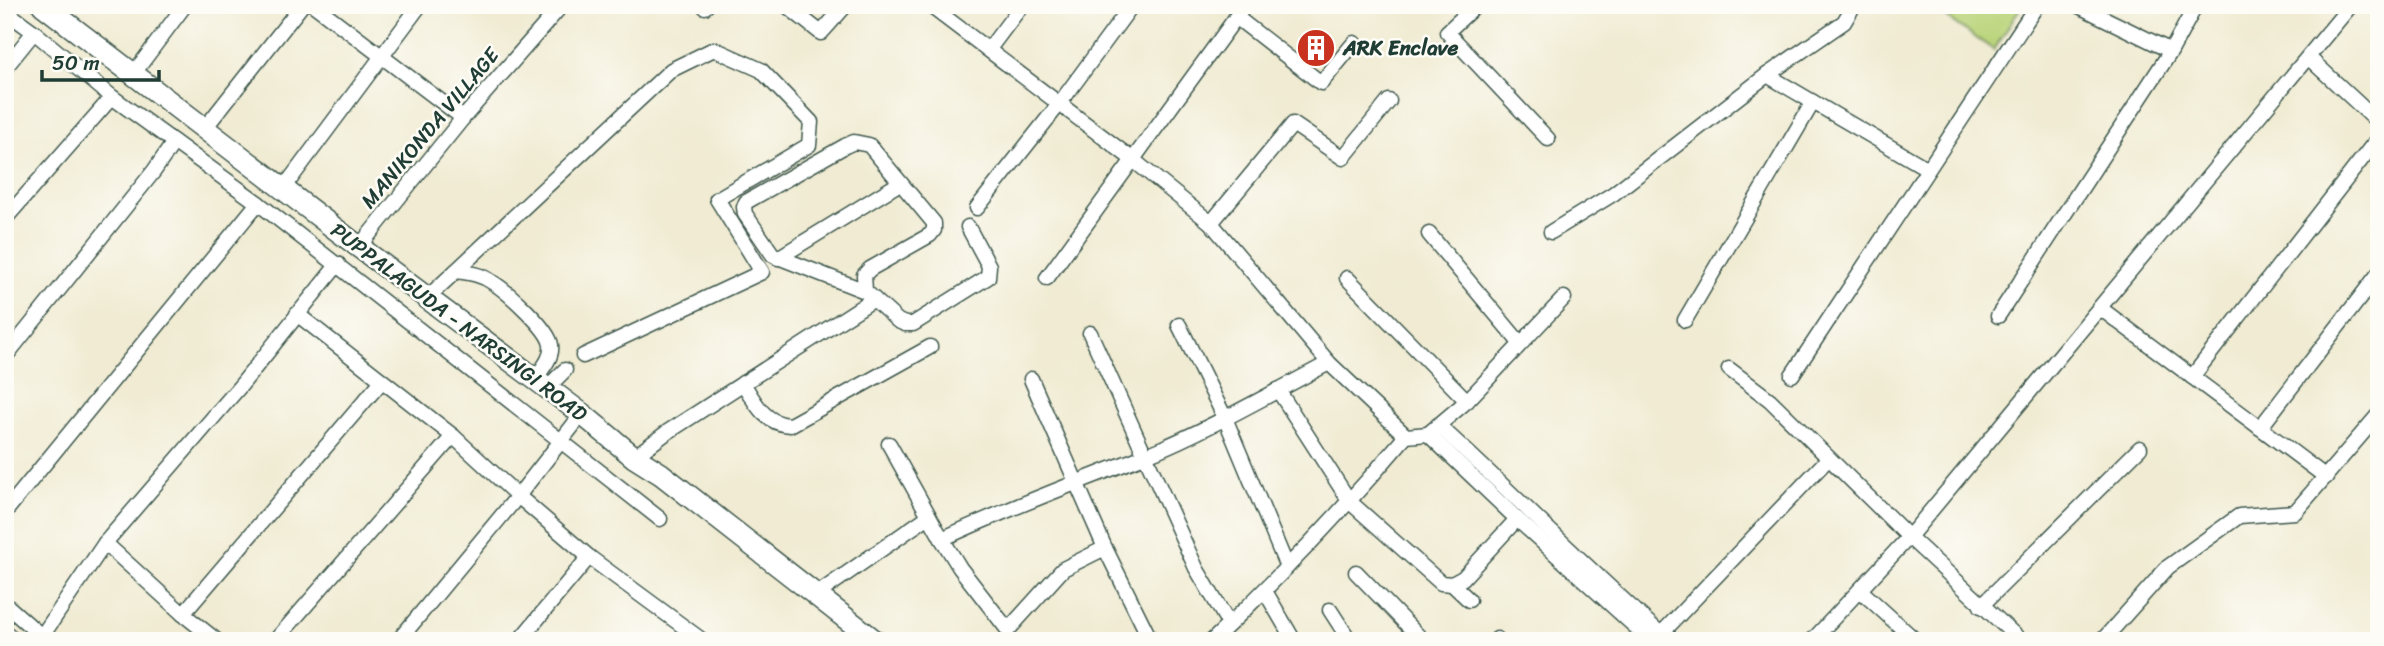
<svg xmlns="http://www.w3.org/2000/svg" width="2384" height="646" font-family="Sriracha,sans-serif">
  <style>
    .green { fill: #bad47a; stroke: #6c8857; stroke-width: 2 }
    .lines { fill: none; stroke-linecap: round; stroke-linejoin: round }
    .street-casing { stroke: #3e574c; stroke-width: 17 }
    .secondary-casing { stroke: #3e574c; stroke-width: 24 }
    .street { stroke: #fff; stroke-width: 14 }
    .secondary { stroke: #fff; stroke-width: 21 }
    .labels { text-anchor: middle; stroke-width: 5; stroke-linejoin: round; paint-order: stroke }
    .poi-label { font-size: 21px; font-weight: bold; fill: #1f3d34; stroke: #fdfcf7; text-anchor: start }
    .street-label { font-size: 21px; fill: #1f3d34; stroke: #fdfcf7 }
  </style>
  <rect width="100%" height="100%" fill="#fdfcf7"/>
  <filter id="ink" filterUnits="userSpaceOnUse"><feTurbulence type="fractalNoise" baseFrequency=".0143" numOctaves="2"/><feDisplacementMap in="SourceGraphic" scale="14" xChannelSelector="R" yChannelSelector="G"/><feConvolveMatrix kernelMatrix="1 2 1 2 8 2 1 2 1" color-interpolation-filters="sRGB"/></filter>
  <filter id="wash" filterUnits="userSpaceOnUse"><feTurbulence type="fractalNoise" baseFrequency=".00686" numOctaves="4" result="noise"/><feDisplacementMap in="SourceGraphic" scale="28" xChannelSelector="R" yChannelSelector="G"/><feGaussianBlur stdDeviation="1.57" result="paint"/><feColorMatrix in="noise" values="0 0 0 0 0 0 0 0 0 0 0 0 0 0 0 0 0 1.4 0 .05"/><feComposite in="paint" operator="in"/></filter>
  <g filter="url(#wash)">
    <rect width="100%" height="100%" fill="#f0ebd2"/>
    <path class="green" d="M1928,5H2022L1994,50Z"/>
  </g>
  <g filter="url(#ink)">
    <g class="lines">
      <g class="street-casing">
        <g id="street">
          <path d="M314,5L463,118"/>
          <path d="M786,5L821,33L846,5"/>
          <path d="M929,5L1132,159L1211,223L1293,124L1343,158L1389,101"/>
          <path d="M1476,5L1447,32L1548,139"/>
          <path d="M2077,5L2171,51"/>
          <path d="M705,7L707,5"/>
          <path d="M5,11L34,32L112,97L258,203"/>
          <path d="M1236,17L1321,83L1354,43"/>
          <path d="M989,49L1022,5"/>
          <path d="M2308,57L2379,123"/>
          <path d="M5,68L34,32"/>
          <path d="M134,73L185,5"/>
          <path d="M1767,75L1844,22L1854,5"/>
          <path d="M205,128L302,5"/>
          <path d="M283,189L420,5"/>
          <path d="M977,208L1060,103L1132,5"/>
          <path d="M5,219L112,97"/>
          <path d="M1211,223L1329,363L1406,436L1428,434L1467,401L1564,298"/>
          <path d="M1551,232L1613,194L1767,75L1813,102"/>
          <path d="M1429,234L1520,343"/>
          <path d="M359,247L463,118L562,5"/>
          <path d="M778,258L900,183"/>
          <path d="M456,271C469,273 481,274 492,282C507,291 549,329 551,345C553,358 541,370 535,379"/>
          <path d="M1047,278L1245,5"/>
          <path d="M1347,278L1467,401"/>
          <path d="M865,291L864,275L870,269L930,235L934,230V223L869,145L854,142L845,146L746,202L744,207L745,214L773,255L865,291L898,321L905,324H913L988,277L989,266L968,227"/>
          <path d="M427,298L671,70L714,49L761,70L811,122L809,145L717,199L762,272L583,356"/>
          <path d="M2100,308L2326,477"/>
          <path d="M297,314L453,436L518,496L589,557L703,641"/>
          <path d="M1998,316L2171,51L2196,5"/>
          <path d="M1685,320L1813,102L1928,169"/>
          <path d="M1179,325L1225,418L1287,567"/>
          <path d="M1090,333L1196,568L1229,624"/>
          <path d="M5,357L154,171L174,142"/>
          <path d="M1729,369L1770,400L1909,537L1812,641"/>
          <path d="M1792,375L2037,5"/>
          <path d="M2192,377L2379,137"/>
          <path d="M1031,379L1105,548L1151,641"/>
          <path d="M743,383C755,403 765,424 790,425L930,347"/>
          <path d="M547,388L565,370"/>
          <path d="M1278,390L1350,502L1441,583L1452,584L1463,578L1517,519"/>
          <path d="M1438,425C1516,496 1590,572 1669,641"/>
          <path d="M2260,428L2379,273"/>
          <path d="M1428,434L1517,519L1651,641"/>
          <path d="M889,444L942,539"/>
          <path d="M634,457L666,433L874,299"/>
          <path d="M5,512L258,203L660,519"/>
          <path d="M105,543L183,614L217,641"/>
          <path d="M1105,548L1063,569L1008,630L960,568L942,539C1008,508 1076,483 1144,456C1208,430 1268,395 1329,363"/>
          <path d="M1356,572L1423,641"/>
          <path d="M1452,584L1469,600"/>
          <path d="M1860,590L1916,641"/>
          <path d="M1265,591L1294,641"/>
          <path d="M816,595L929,516"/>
          <path d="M5,604L47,641"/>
          <path d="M1981,606L2140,448"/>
          <path d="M1330,610L1350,641"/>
          <path d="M183,614L381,382"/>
          <path d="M5,632L16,641"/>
          <path d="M1661,634L1828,459"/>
          <path d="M42,636L105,543L242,384L338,264"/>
          <path d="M275,641L453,436"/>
          <path d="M398,641L518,496L582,414"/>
          <path d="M519,641L589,557"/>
          <path d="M1212,641C1281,576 1345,508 1406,436"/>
          <path d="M1495,641L1497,639"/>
          <path d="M2021,641L1909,537L2351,5"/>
          <path d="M2102,641L2168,567L2239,516L2295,512L2379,414"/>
        </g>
      </g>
      <g class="secondary-casing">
        <path id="secondary" d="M43,5L359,247L582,414L634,457L661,474L875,641"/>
      </g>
      <use href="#street" class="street"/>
      <use href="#secondary" class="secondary"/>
    </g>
  </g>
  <defs>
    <g id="building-disc" transform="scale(2.0125)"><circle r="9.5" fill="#c8321e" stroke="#fdfcf7"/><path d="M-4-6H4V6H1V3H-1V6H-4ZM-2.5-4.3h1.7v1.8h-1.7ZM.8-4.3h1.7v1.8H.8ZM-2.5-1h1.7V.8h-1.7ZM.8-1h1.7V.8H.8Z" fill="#fff"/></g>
  </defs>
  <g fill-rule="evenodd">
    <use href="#building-disc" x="1316" y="48"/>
  </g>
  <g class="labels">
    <g class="poi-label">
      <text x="1343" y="55">ARK Enclave</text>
    </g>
    <g class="street-label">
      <text transform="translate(430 128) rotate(-50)" y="7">MANIKONDA VILLAGE</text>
      <text transform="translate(459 322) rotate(37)" y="7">PUPPALAGUDA - NARSINGI ROAD</text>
    </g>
  </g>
  <rect width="2384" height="646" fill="none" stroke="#fdfcf7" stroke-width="28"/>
  <path d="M42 70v10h117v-10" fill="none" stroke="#1f3d34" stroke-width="3.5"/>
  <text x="52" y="70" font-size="21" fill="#1f3d34" stroke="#fdfcf7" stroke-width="5" paint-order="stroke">50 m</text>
</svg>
